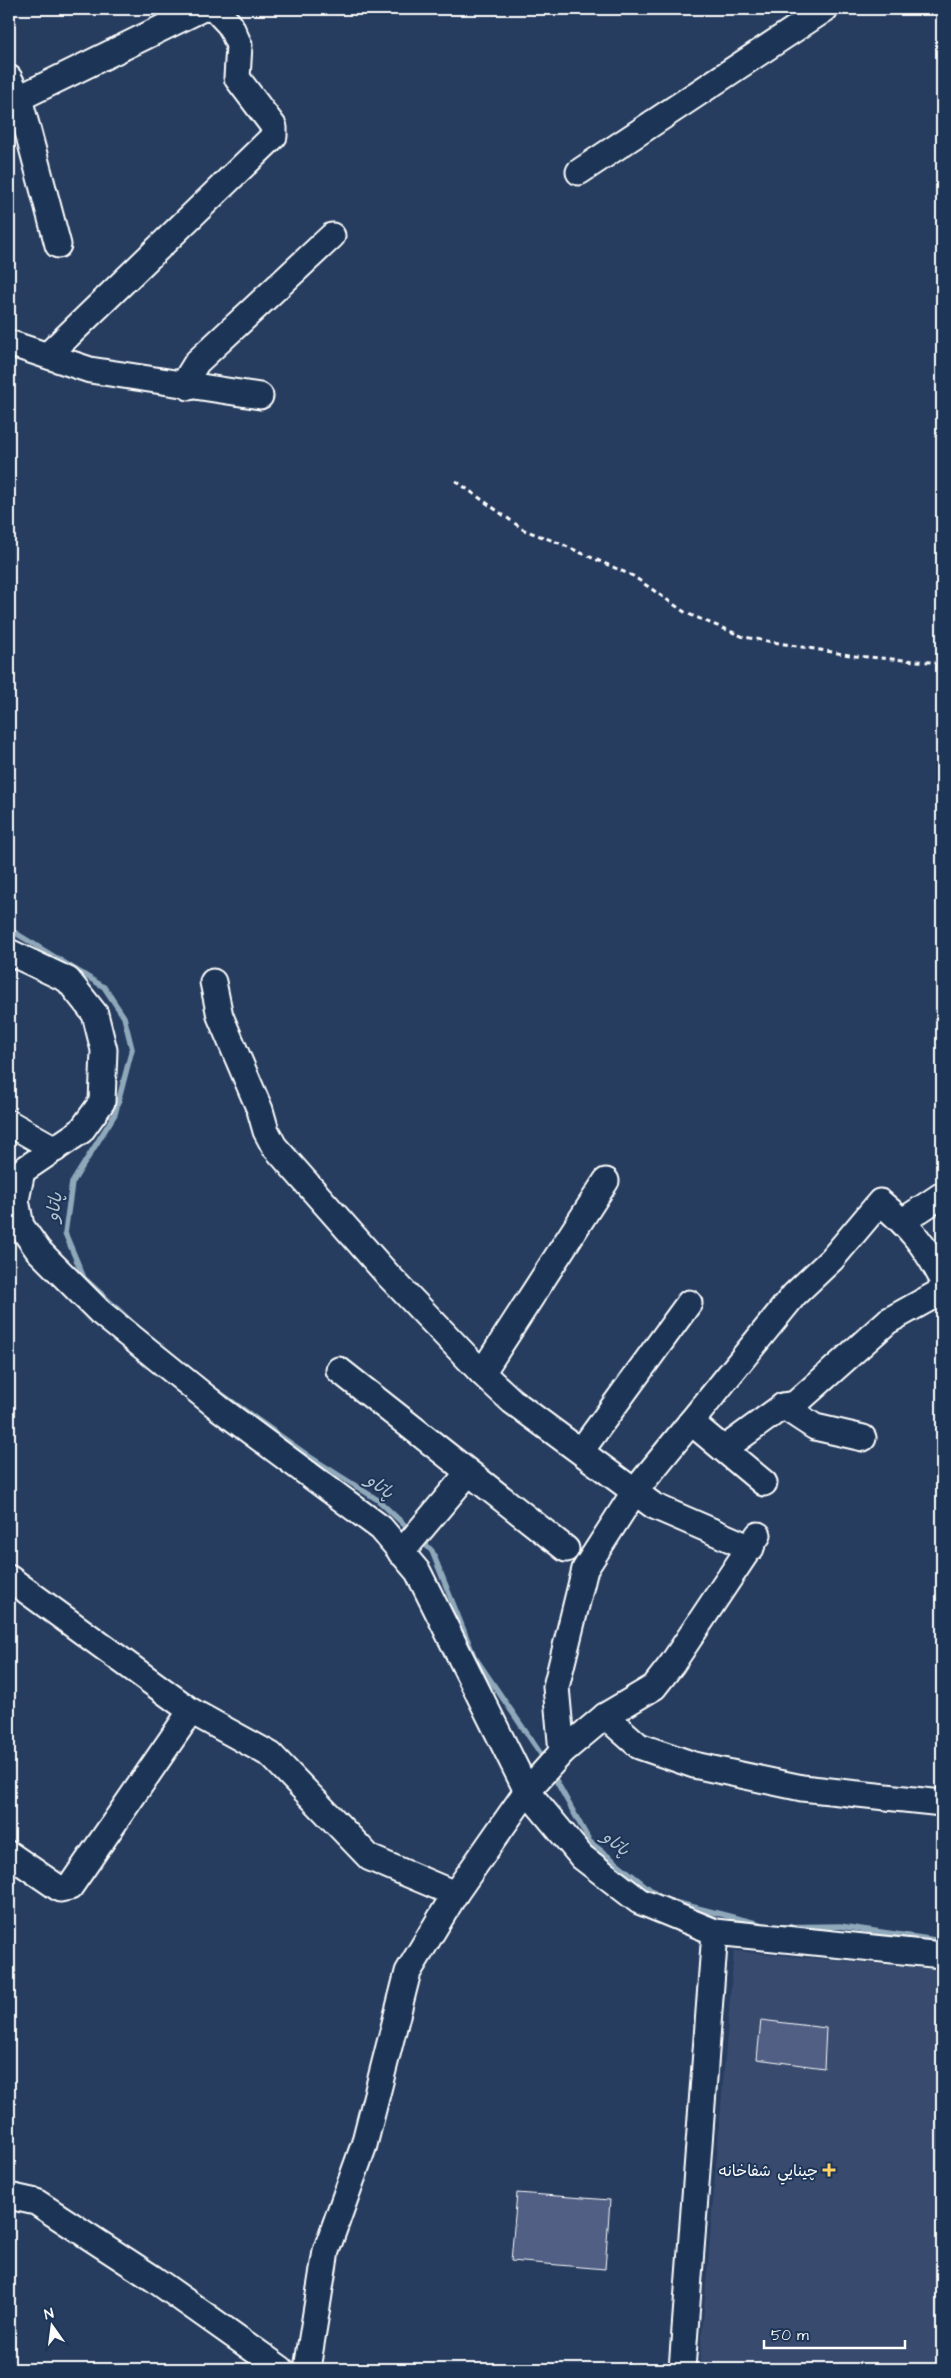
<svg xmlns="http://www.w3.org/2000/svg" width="951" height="2378" font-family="'Architects Daughter','Playpen Sans Arabic',sans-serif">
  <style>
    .built { fill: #384b6e }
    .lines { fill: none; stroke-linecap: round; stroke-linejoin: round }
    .stream { stroke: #8fa8ba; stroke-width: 5.5 }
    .building { fill: #515e85; stroke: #fff }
    .minor-casing { stroke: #fff; stroke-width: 29 }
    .path { stroke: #fff; stroke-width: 3; stroke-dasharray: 5 4; stroke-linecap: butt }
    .minor { stroke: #1d3557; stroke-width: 25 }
    .poi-dot { fill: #ffd166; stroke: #1d3557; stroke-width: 2 }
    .labels { text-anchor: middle; stroke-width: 4; stroke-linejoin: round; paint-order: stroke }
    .poi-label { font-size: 16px; fill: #fff; stroke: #1d3557; text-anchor: end }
    .water-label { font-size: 18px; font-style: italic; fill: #b4c5d1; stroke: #1d3557 }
  </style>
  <rect width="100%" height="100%" fill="#273d60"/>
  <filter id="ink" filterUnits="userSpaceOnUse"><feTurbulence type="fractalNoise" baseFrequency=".02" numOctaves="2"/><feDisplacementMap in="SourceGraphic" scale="10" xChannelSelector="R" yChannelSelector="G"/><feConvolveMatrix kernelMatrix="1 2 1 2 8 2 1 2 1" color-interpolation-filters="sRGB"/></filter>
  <g filter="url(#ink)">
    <path class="built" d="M734,1951L942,1970V2369H699Z"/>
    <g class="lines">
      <g class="stream">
        <path d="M9,929L104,987L124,1017L132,1049L115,1114L72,1183L65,1233L84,1278L136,1326"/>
        <path d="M217,1391L310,1457L378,1500L412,1532"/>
        <path d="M421,1540L432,1551L474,1656L545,1760"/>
        <path d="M552,1773L590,1842L662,1899L772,1927L840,1926L942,1941"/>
      </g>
    </g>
    <g class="building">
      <path d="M761,2020L826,2028L824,2068L757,2059Z"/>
      <path d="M517,2193L610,2200L605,2269L511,2261Z"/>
    </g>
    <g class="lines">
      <g class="minor-casing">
        <g id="minor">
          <path d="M9,78L19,98L58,245"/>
          <path d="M9,103L201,9"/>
          <path d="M579,172L825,9"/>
          <path d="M9,343L90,370L260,396"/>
          <path d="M48,355L274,136V127L237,78L239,45L230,25L215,9"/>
          <path d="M189,387V375L197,362L332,236"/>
          <path d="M9,952L68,980L95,1014L104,1050L102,1102L81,1131L22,1171L16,1200L21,1226L38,1250L100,1312L219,1408L381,1528L418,1572L527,1791L582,1857L639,1901L715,1932L942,1955"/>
          <path d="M213,982L220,1016L260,1110L266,1131L274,1146L388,1275L482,1373L512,1401L654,1506L751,1548"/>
          <path d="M9,1123L55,1149"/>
          <path d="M903,1221L942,1195"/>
          <path d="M339,1370L566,1549"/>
          <path d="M482,1373L606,1181"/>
          <path d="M783,1406L815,1427L863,1438"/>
          <path d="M691,1422L764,1483"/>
          <path d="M724,1449L783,1406L795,1404L888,1321L942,1291"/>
          <path d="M581,1451L689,1303"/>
          <path d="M401,1553L468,1473"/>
          <path d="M9,1578L191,1711L271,1755L370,1858L455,1894"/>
          <path d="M605,1716L639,1746L694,1765L802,1788L942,1803"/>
          <path d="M562,1752L556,1687L585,1569L635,1491L794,1295L832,1259L880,1202C910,1227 924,1244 942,1278"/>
          <path d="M9,1854L60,1889L70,1887L191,1711"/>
          <path d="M9,2196L36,2202L154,2279L281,2369"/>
          <path d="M307,2369L326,2251L364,2145L408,1972L455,1894L527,1791L562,1752L605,1716L654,1687L672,1664L758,1535"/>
          <path d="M682,2369L715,1932"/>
        </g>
      </g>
      <path class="path" d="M456,481L524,530L559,543L633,576L686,613L744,637L855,656L942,663"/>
      <use href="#minor" class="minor"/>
    </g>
  </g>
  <path class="poi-dot" d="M826.5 2162.5h5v5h5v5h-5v5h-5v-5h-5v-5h5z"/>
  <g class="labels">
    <g class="poi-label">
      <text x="818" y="2176">چينايي شفاخانه</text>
    </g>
    <g class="water-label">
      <text transform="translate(54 1207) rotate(-82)" y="6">پاتاو</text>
      <text transform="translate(380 1486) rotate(36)" y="6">پاتاو</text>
      <text transform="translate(616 1843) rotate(39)" y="6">پاتاو</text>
    </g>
  </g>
  <rect width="951" height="2378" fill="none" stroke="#1d3557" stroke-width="30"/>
  <rect x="15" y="15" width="921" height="2348" fill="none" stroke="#fff" stroke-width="2" filter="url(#ink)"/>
  <g transform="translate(52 2326) rotate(346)" stroke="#1d3557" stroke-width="4" paint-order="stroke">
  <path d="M0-4L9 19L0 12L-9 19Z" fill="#ffffff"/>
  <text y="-8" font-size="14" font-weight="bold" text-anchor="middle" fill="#ffffff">N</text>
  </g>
  <path d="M764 2340v8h141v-8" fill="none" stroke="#ffffff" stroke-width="2.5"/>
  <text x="771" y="2340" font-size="15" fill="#ffffff" stroke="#1d3557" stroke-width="4" paint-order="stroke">50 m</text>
</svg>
